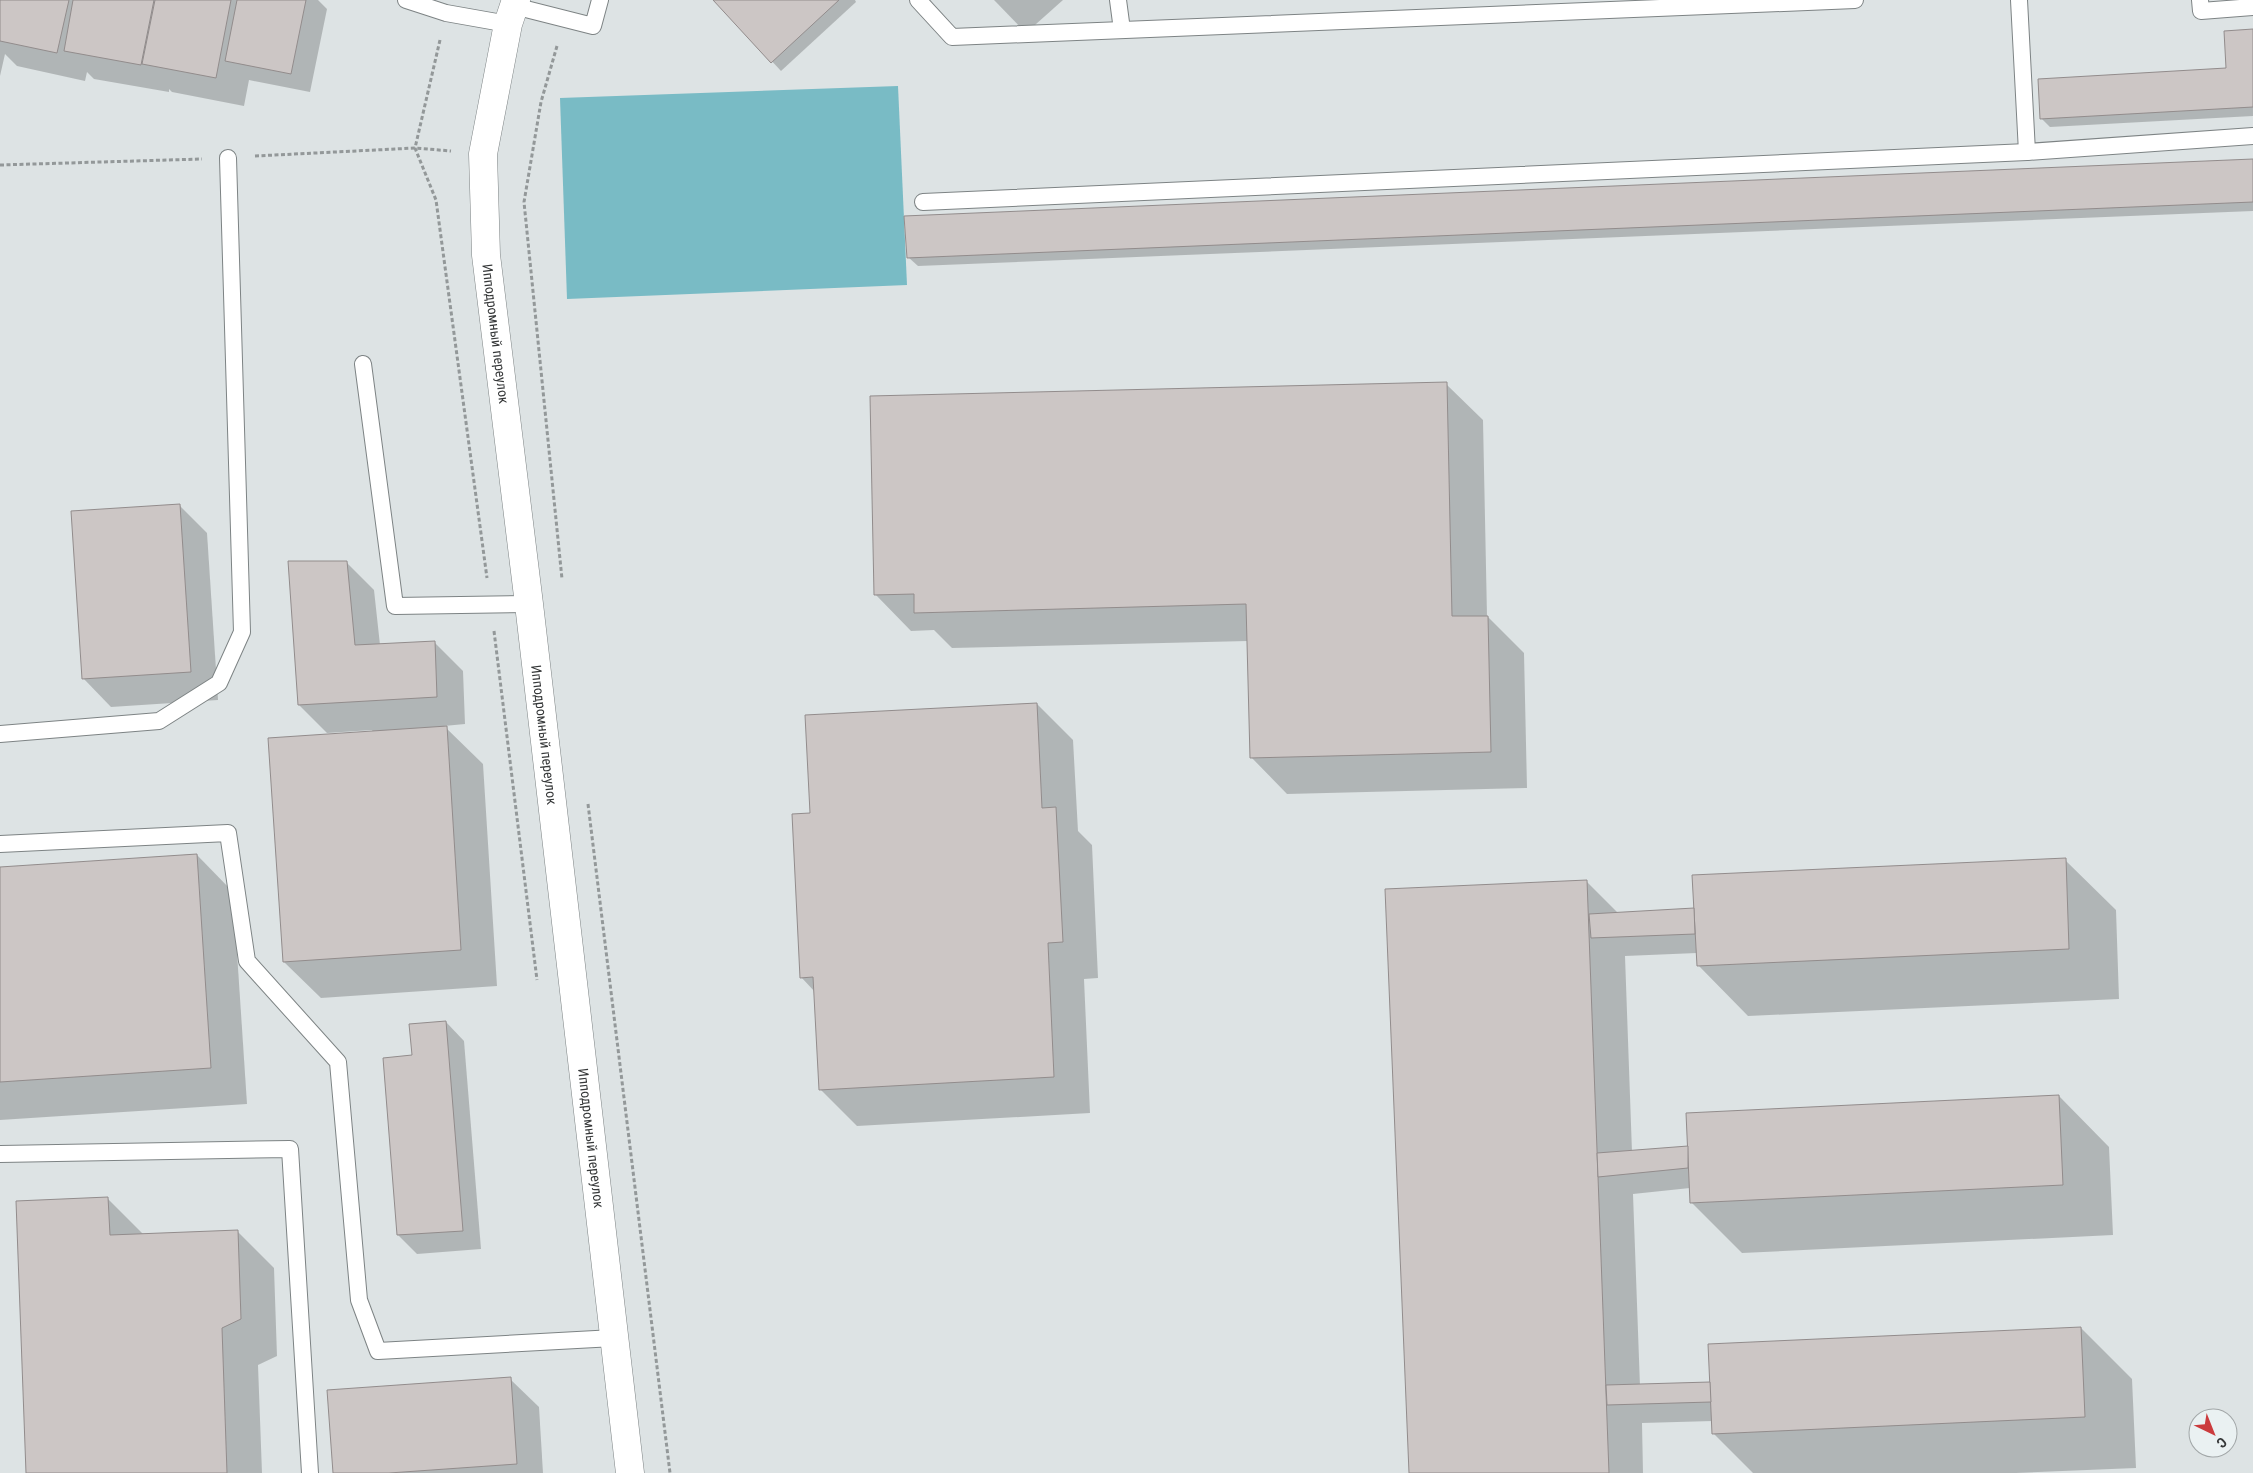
<svg xmlns="http://www.w3.org/2000/svg" width="2253" height="1473" font-family="'Roboto Condensed',sans-serif">
  <style>
    .forest { fill: #79bbc5 }
    .shadow { fill: #0003 }
    .building { fill: #ccc6c5; stroke: #928c8c }
    .lines { fill: none; stroke-linecap: round; stroke-linejoin: round }
    .service-casing { stroke: #7d8384; stroke-width: 18 }
    .minor-casing { stroke: #7d8384; stroke-width: 29 }
    .path { stroke: #939899; stroke-width: 3; stroke-dasharray: 4 2.5; stroke-linecap: butt }
    .service { stroke: #fff; stroke-width: 16 }
    .minor { stroke: #fff; stroke-width: 28 }
    .labels { text-anchor: middle; stroke-width: 5; stroke-linejoin: round; paint-order: stroke }
    .street-label { font-size: 14px; fill: #363839; stroke: #eaf1f2 }
  </style>
  <rect width="100%" height="100%" fill="#dde3e4"/>
  <path class="forest" d="M898,86L907,285L567,299L560,98Z"/>
  <g class="shadow">
    <path d="M0,0H318L327,9L310,92L249,80L244,106L172,92L169,89V92L94,79L87,72L85,81L17,66L5,54L0,76Z"/>
    <path d="M715,0H855L856,2L781,71Z"/>
    <path d="M994,0H1063L1026,33Z"/>
    <path d="M2253,31V116L2050,127L2041,118L2227,70Z"/>
    <path d="M2253,161V211L918,266L908,257Z"/>
    <path d="M1446,384L1483,420L1487,616L1524,653L1527,788L1287,794L1251,757L1248,641L952,648L934,630L911,631L875,594Z"/>
    <path d="M179,505L207,533L218,700L111,707L83,678Z"/>
    <path d="M346,562L374,590L380,645L435,643L463,671L465,724L444,726L483,764L497,986L321,998L284,962L373,732L372,730L327,733L299,705Z"/>
    <path d="M1037,704L1073,740L1078,831L1092,845L1098,978L1084,979L1090,1113L857,1126L820,1089L815,992L801,977L811,814Z"/>
    <path d="M197,855L233,892L247,1104L0,1120V868Z"/>
    <path d="M2065,860L2116,910L2119,999L1748,1016L1698,965L1697,953L1625,956L1632,1152L1689,1148L2059,1096L2109,1147L2113,1235L1742,1253L1691,1202L1690,1188L1633,1194L1640,1386L1711,1383L2081,1328L2132,1379L2136,1468L2016,1473H1753L1714,1434L1713,1421L1642,1423L1643,1473H1411L1587,882L1619,914L1695,910Z"/>
    <path d="M446,1022L464,1041L481,1249L417,1254L398,1235L413,1056Z"/>
    <path d="M108,1199L144,1235L237,1231L274,1268L277,1356L258,1365L262,1473H27Z"/>
    <path d="M510,1379L539,1407L543,1473H334Z"/>
  </g>
  <g class="building">
    <path d="M0,0H69L57,53L0,41Z"/>
    <path d="M73,0H154L141,65L64,51Z"/>
    <path d="M155,0H231L216,78L142,64Z"/>
    <path d="M237,0H306L291,74L225,61Z"/>
    <path d="M713,0H839L771,63Z"/>
    <path d="M2253,29V107L2040,119L2038,79L2226,68L2224,31Z"/>
    <path d="M2253,159V202L907,258L904,216Z"/>
    <path d="M1447,382L1452,616H1488L1491,752L1250,758L1246,604L914,613V594L874,595L870,396Z"/>
    <path d="M180,504L191,672L82,679L71,511Z"/>
    <path d="M288,561H347L355,645L435,641L437,697L298,705Z"/>
    <path d="M1037,703L1042,808L1056,807L1063,942L1048,943L1054,1077L819,1090L813,977L800,978L792,814L810,813L805,715Z"/>
    <path d="M447,726L461,950L283,962L268,738Z"/>
    <path d="M197,854L211,1068L0,1082V867Z"/>
    <path d="M2066,858L2069,949L1697,966L1692,875Z"/>
    <path d="M1587,880L1609,1473H1409L1385,889Z"/>
    <path d="M1694,908L1695,934L1591,938L1589,914Z"/>
    <path d="M446,1021L463,1231L397,1235L383,1058L412,1055L409,1024Z"/>
    <path d="M2059,1095L2063,1185L1690,1203L1686,1113Z"/>
    <path d="M1688,1146V1168L1598,1177L1597,1153Z"/>
    <path d="M108,1197L110,1235L238,1230L241,1319L222,1328L227,1473H26L16,1201Z"/>
    <path d="M2081,1327L2085,1417L1712,1434L1708,1344Z"/>
    <path d="M511,1377L517,1464L389,1473H333L327,1390Z"/>
    <path d="M1710,1382L1711,1402L1607,1405L1606,1385Z"/>
  </g>
  <g class="lines">
    <g class="service-casing">
      <g id="service">
        <path d="M406,0L446,13L508,24"/>
        <path d="M918,0L952,37L1855,0"/>
        <path d="M1118,0L1122,30"/>
        <path d="M2019,0L2027,152"/>
        <path d="M2200,0L2201,11L2253,7"/>
        <path d="M514,6L593,26L600,0"/>
        <path d="M923,202L2027,152L2253,136"/>
        <path d="M363,364L395,606L529,604"/>
        <path d="M0,734L159,721L219,683L242,632L228,158"/>
        <path d="M0,844L228,833L247,961L338,1062L359,1300L378,1351L614,1338"/>
        <path d="M0,1154L290,1149L310,1473"/>
      </g>
    </g>
    <g class="minor-casing">
      <g id="minor">
        <path id="s1" d="M516,0L508,24L483,154L486,255L529,604L630,1473"/>
      </g>
    </g>
    <g class="path">
      <path d="M440,40L415,148L436,200L487,578"/>
      <path d="M557,46L541,102L524,202L562,579"/>
      <path d="M255,156L415,148L451,151"/>
      <path d="M0,165L202,159"/>
      <path d="M494,631L537,980"/>
      <path d="M588,804L670,1473"/>
    </g>
    <use href="#service" class="service"/>
    <use href="#minor" class="minor"/>
  </g>
  <g class="labels">
    <g class="street-label">
      <text dy="5" stroke="none"><textPath href="#s1" startOffset="338">Ипподромный переулок</textPath></text>
      <text dy="5" stroke="none"><textPath href="#s1" startOffset="742">Ипподромный переулок</textPath></text>
      <text dy="5" stroke="none"><textPath href="#s1" startOffset="1148">Ипподромный переулок</textPath></text>
    </g>
  </g>
  <g transform="translate(2213 1433) rotate(137)"><circle r="24" fill="#eaf1f2" stroke="#a2a7a8"/>
  <path d="M0-4L9 19L0 12L-9 19Z" fill="#cb3b3d"/>
  <text y="-8" font-size="14" font-weight="bold" text-anchor="middle" fill="#363839">С</text>
  </g>
</svg>
